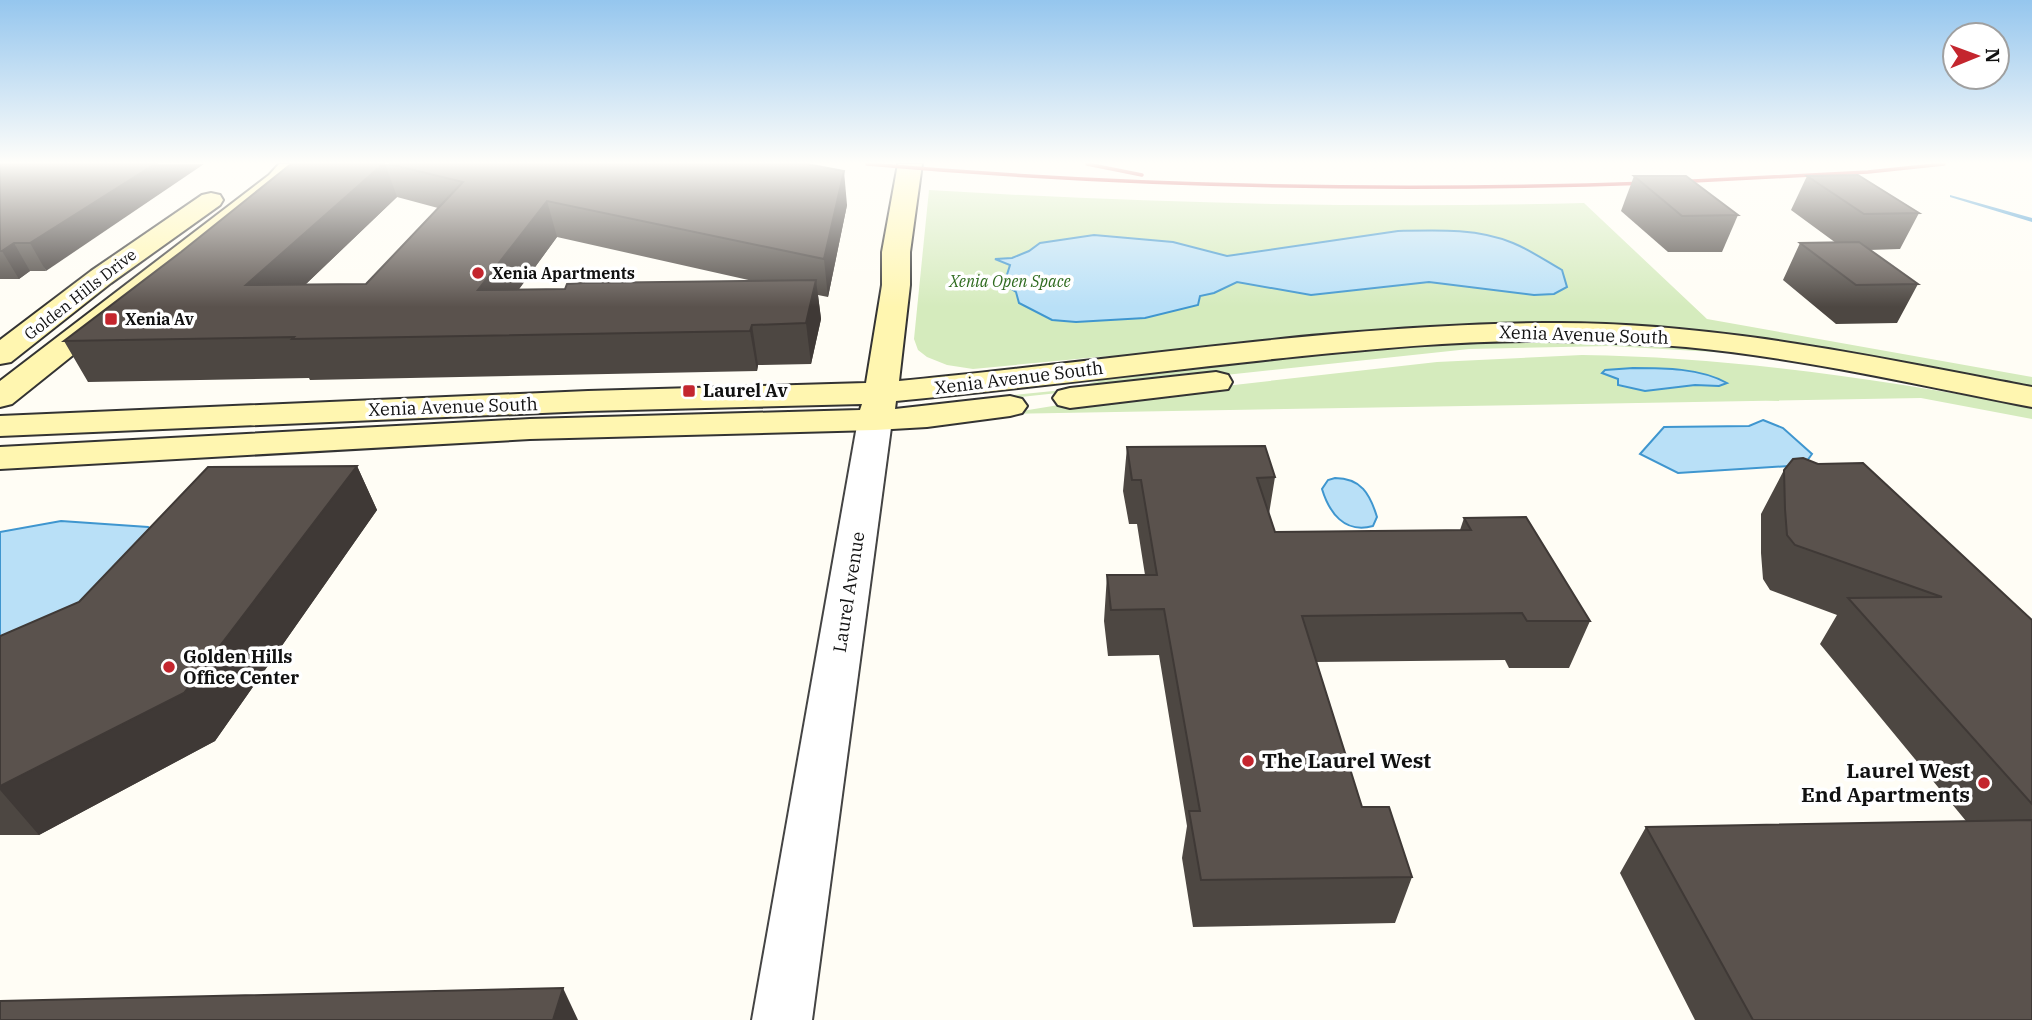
<svg xmlns="http://www.w3.org/2000/svg" width="2032" height="1020" font-family="'IBM Plex Serif',serif">
  <style>
    .green { fill: #d5ebbd }
    .water { fill: #b9e0f7; stroke: #3f96cf; stroke-width: 2 }
    .lines { fill: none; stroke-linecap: round; stroke-linejoin: round }
    .stream { fill: #3f96cf; fill-rule: evenodd }
    .street-casing { stroke: #444; stroke-width: 4 }
    .secondary-casing { stroke: #333; stroke-width: 4 }
    .street { fill: #fff; fill-rule: evenodd }
    .secondary { fill: #fff6b0; fill-rule: evenodd }
    .rail { stroke: #c4262e; stroke-width: 3.5 }
    .wall { fill: #4d4742; fill-rule: evenodd }
    .shaded-wall { fill: #3f3936 }
    .building { fill: #5a524d; stroke: #3f3936; stroke-width: 2 }
    .poi-dot { fill: #c4262e; stroke: #fff; stroke-width: 2.5 }
    .labels { text-anchor: middle; stroke-width: 7; stroke-linejoin: round; paint-order: stroke }
    .far-poi-label { font-size: 16px; font-weight: bold; fill: #111; stroke: #fff; text-anchor: start }
    .far-park-label { font-size: 16px; font-style: italic; fill: #2f6b1f; stroke: #fff }
    .far-street-label { font-size: 16px; fill: #111; stroke: #fff }
    .street-label { font-size: 18px; fill: #111; stroke: #fff }
    .poi-label { font-size: 18px; font-weight: bold; fill: #111; stroke: #fff; text-anchor: start }
    .near-poi-label { font-size: 21px; font-weight: bold; fill: #111; stroke: #fff; text-anchor: start }
  </style>
  <rect width="100%" height="100%" fill="#fffdf5"/>
  <g class="green">
    <path d="M929,190C1147,203 1365,209 1584,203L1707,319L2032,377V389L1700,335L1236,349L1098,357L973,369L947,365L927,357L918,350L914,339Z"/>
    <path d="M1427,340H1634L1766,355L1611,346L1469,349L945,405L944,402L1063,390L1130,373Z"/>
    <path d="M1582,355C1734,357 1882,380 2032,407V419L1921,398L1003,414L1065,404L1437,362Z"/>
  </g>
  <g class="water">
    <path d="M1398,231C1436,230 1478,228 1513,243C1530,250 1546,261 1562,270L1567,287L1554,294L1534,295L1429,282L1311,295L1237,282L1214,293L1200,296L1198,305L1145,318L1076,322L1052,320L1019,303L1016,292L1004,284L1010,265L995,259L1012,258L1029,251L1040,243L1094,235L1173,242L1227,256Z"/>
    <path d="M1633,368C1664,368 1700,368 1727,383L1719,386L1695,385L1645,391L1618,385V379L1602,373L1605,370Z"/>
    <path d="M1763,420L1783,428L1812,454L1804,465L1678,473L1640,454L1664,427L1749,426Z"/>
    <path d="M1335,478C1361,478 1370,494 1377,517L1373,526C1344,534 1329,512 1322,489L1328,480Z"/>
    <path d="M61,521L148,527L154,531L122,584L0,647V532Z"/>
  </g>
  <g class="lines">
    <path class="stream" d="M1950,195L2032,218V222L1950,197Z"/>
    <g class="street-casing">
      <path id="street" d="M875,410L887,413L892,420L812,1020H752L858,420L863,413Z"/>
    </g>
    <g class="secondary-casing">
      <g id="secondary">
        <path d="M279,164H303L285,185L12,404L0,407V381L269,175Z"/>
        <path d="M898,164H922L910,252V285L899,381C1114,361 1328,325 1544,323C1709,321 1871,356 2032,387V407C1918,385 1803,358 1686,347C1641,343 1594,342 1548,341C1466,340 1383,348 1302,356C1166,370 1031,388 896,401L895,409L1010,396L1022,399L1027,406L1022,413L1010,416L927,427L875,430L530,439L0,469V447L530,419L860,410L862,404L588,411L0,436V416L588,391L866,383L882,285V252Z"/>
        <path d="M211,193L220,195L223,200L220,205L111,283L11,362L0,364V340L91,271L202,195Z"/>
        <path d="M1216,372L1228,375L1232,382L1228,389L1070,408L1058,405L1053,398L1058,391L1070,388Z"/>
      </g>
    </g>
    <use href="#street" class="street"/>
    <use href="#secondary" class="secondary"/>
    <g class="rail">
      <path d="M867,164C1128,187 1388,192 1650,183"/>
      <path d="M1087,164L1142,175"/>
      <path d="M1674,182L1868,172L1944,164"/>
    </g>
  </g>
  <g class="wall">
    <path d="M0,164L46,271H30L19,279H0Z"/>
    <path d="M291,164H807L847,205L828,297L818,295L821,319L811,364L758,365L757,371L310,380L309,378L88,382L64,341L181,252ZM397,197L438,208L366,284H306ZM557,237L753,281L565,289H519Z"/>
    <path d="M1634,176L1738,215L1722,252H1668L1621,211Z"/>
    <path d="M1807,176L1919,213L1900,249L1869,250L1918,284L1897,323L1836,324L1783,280L1800,243H1836L1791,210Z"/>
    <path d="M1127,447L1275,477L1269,514L1275,532L1460,530L1464,518L1590,621L1569,668H1509L1505,660L1316,662L1362,807L1412,877L1395,923L1193,927L1182,858L1187,826L1159,655L1108,656L1104,621L1107,575H1145L1137,524H1129L1123,491Z"/>
    <path d="M357,466L377,510L215,741L39,835H0V636L79,602Z"/>
    <path d="M1784,470L2032,620V1020H1695L1620,873L1646,827L1966,821L1820,644L1837,615L1770,590L1763,579L1761,553V514Z"/>
  </g>
  <g class="shaded-wall">
    <path d="M155,164H204L46,271L30,243Z"/>
    <path d="M383,164H385L397,197L264,324L246,285Z"/>
    <path d="M844,171L847,205L828,297L824,259Z"/>
    <path d="M547,201L557,237L490,329L478,290Z"/>
    <path d="M14,243L30,271L19,279L2,251Z"/>
    <path d="M816,280L821,319L811,364L806,323Z"/>
    <path d="M752,325L758,365L757,371L750,331Z"/>
    <path d="M357,466L377,510L215,741L39,835L0,790V786Z"/>
    <path d="M563,988L578,1020H553Z"/>
  </g>
  <g class="building">
    <path d="M0,164H155L30,243H14L2,251H0Z"/>
    <path d="M291,164H383L246,285L366,284L463,182L389,164H807L844,171L824,259L547,201L478,290L565,289L567,284L583,283L816,280L806,323L752,325L750,331L292,339L294,337L64,341L181,252Z"/>
    <path d="M1858,175L1919,213L1864,214L1807,176Z"/>
    <path d="M1634,176H1686L1738,215L1682,216Z"/>
    <path d="M1859,242L1918,284L1856,285L1800,243Z"/>
    <path d="M1265,446L1275,477L1257,478L1275,532L1471,530L1464,518L1526,517L1590,621H1527L1522,613L1302,616L1362,807H1389L1412,877L1201,880L1189,811H1200L1164,609L1111,610L1107,575H1157L1141,480H1132L1127,447Z"/>
    <path d="M1803,458L1818,464L1863,463L2032,620V804L1848,598L1942,597L1795,545L1787,535L1785,509L1784,470L1793,459Z"/>
    <path d="M357,466L184,693L0,786V636L79,602L208,467Z"/>
    <path d="M2032,820V1020H1753L1646,827Z"/>
    <path d="M563,988L553,1020H0V1001Z"/>
  </g>
  <linearGradient id="sky" x2="0" y2="1"><stop stop-color="#95c6ee"/><stop offset="0.53" stop-color="#fffefa"/><stop offset="1" stop-color="#fffefa" stop-opacity="0"/></linearGradient>
  <rect width="2032" height="307" fill="url(#sky)"/>
  <g class="poi-dot">
    <circle cx="478" cy="273" r="7"/>
    <rect x="104" y="312" width="14" height="14" rx="3.5"/>
    <rect x="682" y="384" width="14" height="14" rx="3.5"/>
    <circle cx="169" cy="667" r="7"/>
    <circle cx="1248" cy="761" r="7"/>
    <circle cx="1984" cy="783" r="7"/>
  </g>
  <g class="labels">
    <g class="far-poi-label">
      <text x="492" y="279">Xenia Apartments</text>
      <text x="125" y="325">Xenia Av</text>
    </g>
    <g class="far-park-label">
      <text x="1010" y="287">Xenia Open Space</text>
    </g>
    <g class="far-street-label">
      <text transform="translate(80 294) rotate(-38)" y="6">Golden Hills Drive</text>
    </g>
    <g class="street-label">
      <text transform="translate(1584 335) rotate(2)" y="6">Xenia Avenue South</text>
      <text transform="translate(1019 378) rotate(-7)" y="6">Xenia Avenue South</text>
      <text transform="translate(453 407) rotate(-2)" y="6">Xenia Avenue South</text>
      <text transform="translate(849 592) rotate(-81)" y="6">Laurel Avenue</text>
    </g>
    <g class="poi-label">
      <text x="703" y="397">Laurel Av</text>
      <text x="183" y="663">Golden Hills<tspan x="183" dy="21">Office Center</tspan></text>
    </g>
    <g class="near-poi-label">
      <text x="1262" y="768">The Laurel West</text>
      <text x="1970" y="778" text-anchor="end">Laurel West<tspan x="1970" dy="24">End Apartments</tspan></text>
    </g>
  </g>
  <g transform="translate(1976 56) rotate(89)"><circle r="33" fill="#ffffff" stroke="#a0a0a0" stroke-width="2"/>
  <path d="M0-5L12 26L0 18L-12 26Z" fill="#c4262e"/>
  <text y="-10" font-size="19" font-weight="bold" text-anchor="middle" fill="#111111">N</text>
  </g>
</svg>
